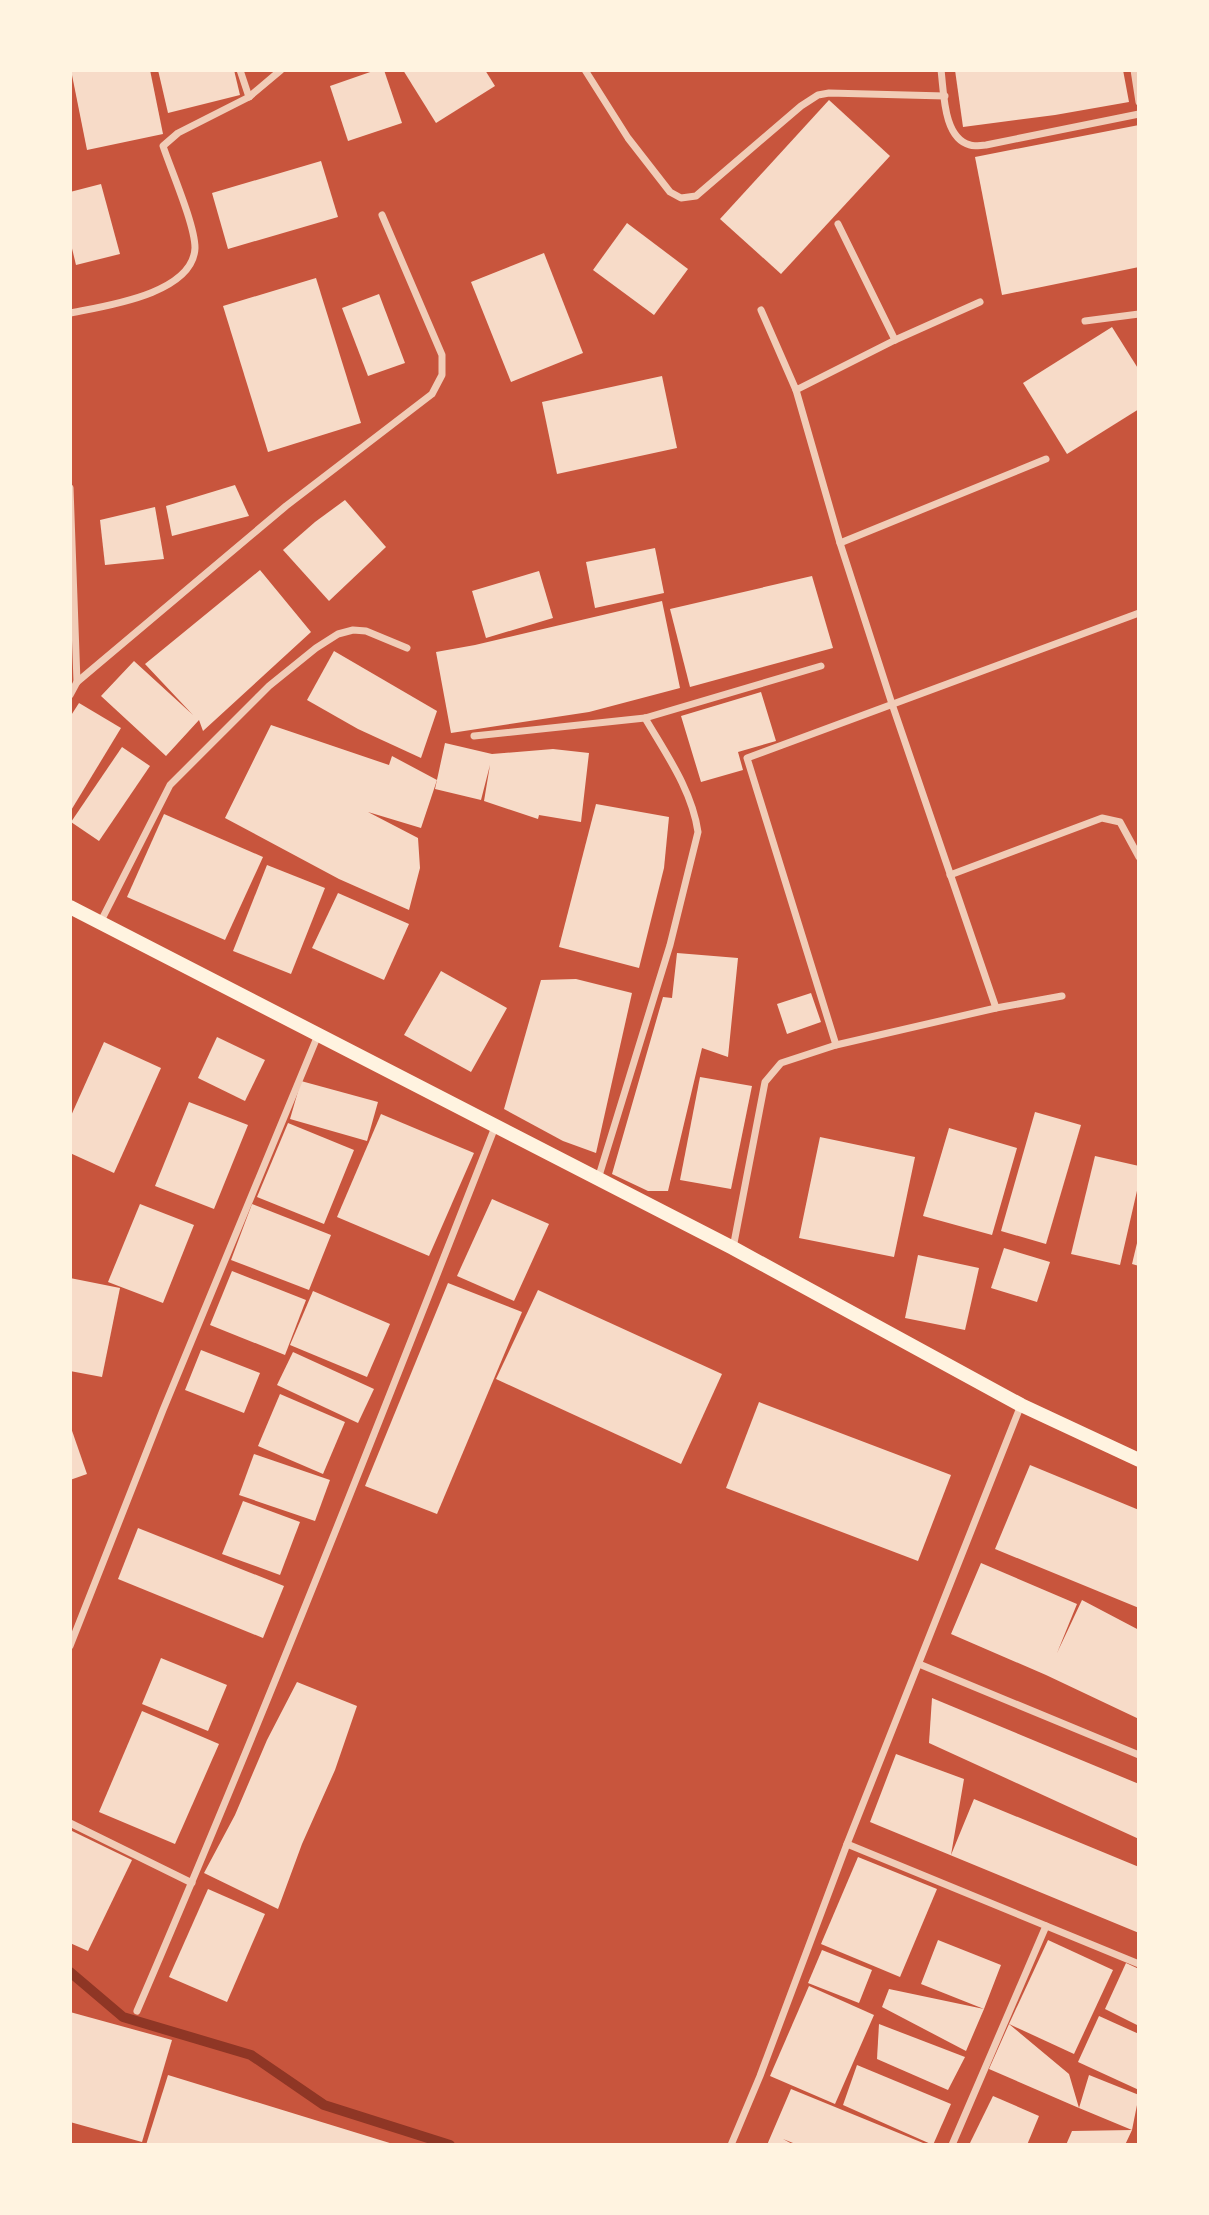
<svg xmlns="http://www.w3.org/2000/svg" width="1209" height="2215" font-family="'PT Sans Narrow',sans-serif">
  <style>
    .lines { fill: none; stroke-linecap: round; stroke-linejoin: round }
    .stream { stroke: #8f3625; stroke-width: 10 }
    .building { fill: #f7dbc8 }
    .minor { stroke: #f1ccb7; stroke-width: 7 }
    .secondary { stroke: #fff3e0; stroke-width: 14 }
  </style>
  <rect width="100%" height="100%" fill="#c8553d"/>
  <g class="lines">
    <path class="stream" d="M70,1972L123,2017L251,2055L324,2105L450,2145"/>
  </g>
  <g class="building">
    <path d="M71,70H150L163,134L87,150Z"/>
    <path d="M158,70H234L240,95L168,113Z"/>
    <path d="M376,70H384L402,123L348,141L330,86Z"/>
    <path d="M403,70H485L495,86L436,123Z"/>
    <path d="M955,70H1123L1129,102L1055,115L963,127Z"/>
    <path d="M829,100L890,156L781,274L720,219Z"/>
    <path d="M1139,125V267L1002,295L975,157Z"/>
    <path d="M321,161L338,217L228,249L212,193Z"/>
    <path d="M101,184L120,254L76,265L70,240V192Z"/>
    <path d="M627,223L688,269L654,315L593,270Z"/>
    <path d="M544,253L583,353L511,382L471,282Z"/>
    <path d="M316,278L361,423L268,452L223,306Z"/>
    <path d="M379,294L405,363L368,376L342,308Z"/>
    <path d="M1112,327L1139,370V409L1067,454L1023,383Z"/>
    <path d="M662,376L677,448L557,474L542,402Z"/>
    <path d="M235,485L249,516L172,536L166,506Z"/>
    <path d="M345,500L386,547L329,601L283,550L315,522Z"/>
    <path d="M155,507L164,559L105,565L100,520Z"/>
    <path d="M655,548L664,593L595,608L586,562Z"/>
    <path d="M260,570L311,632L203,731L199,720L166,756L101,696L134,661L193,715L145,664Z"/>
    <path d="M539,571L553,618L486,638L472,591Z"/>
    <path d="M812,576L833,648L690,687L670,609Z"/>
    <path d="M662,601L680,688L589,712L451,733L436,652L475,645Z"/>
    <path d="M334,651L437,711L421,758L358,729L307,700Z"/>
    <path d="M761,692L776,741L738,752L743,770L701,782L681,716Z"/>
    <path d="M79,703L121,728L70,812V717Z"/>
    <path d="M271,725L389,765L392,756L437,780L421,828L368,812L418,838L420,868L409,910L339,879L225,818Z"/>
    <path d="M445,743L492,754L553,749L589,753L581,822L539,815L538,819L484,801L490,765L481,800L435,789Z"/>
    <path d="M122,747L150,766L99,841L71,822Z"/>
    <path d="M596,804L669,817L664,868L639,968L559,947Z"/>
    <path d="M164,814L263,857L225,940L127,897Z"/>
    <path d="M267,865L325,888L291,974L233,951Z"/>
    <path d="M338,893L409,924L384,980L312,948Z"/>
    <path d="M677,953L738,958L728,1057L702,1048L668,1191H648L612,1174L663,997L672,998Z"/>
    <path d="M441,971L507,1008L471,1072L404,1035Z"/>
    <path d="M576,979L632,993L596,1153L563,1141L504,1109L541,980Z"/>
    <path d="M811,993L821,1022L787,1034L777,1004Z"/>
    <path d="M217,1037L265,1060L245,1101L198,1078Z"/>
    <path d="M104,1042L161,1068L114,1173L70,1153V1118Z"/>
    <path d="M700,1077L752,1086L731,1189L680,1180Z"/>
    <path d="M301,1081L378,1102L367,1141L290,1119Z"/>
    <path d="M189,1102L248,1125L214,1209L155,1186Z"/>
    <path d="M1035,1112L1081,1125L1046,1244L1001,1231Z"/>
    <path d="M381,1114L474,1153L429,1256L337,1217Z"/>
    <path d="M288,1123L354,1150L324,1224L257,1197Z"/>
    <path d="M949,1128L1017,1148L992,1235L923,1216Z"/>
    <path d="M820,1137L915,1157L894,1257L799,1238Z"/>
    <path d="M1095,1156L1139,1166V1182L1120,1265L1071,1254Z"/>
    <path d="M492,1199L549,1224L514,1301L457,1276Z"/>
    <path d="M140,1204L194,1225L163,1303L108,1282Z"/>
    <path d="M252,1204L331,1235L309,1290L231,1260Z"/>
    <path d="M1138,1239H1139V1266L1132,1264Z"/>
    <path d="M1004,1248L1050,1262L1037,1302L991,1288Z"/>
    <path d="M918,1255L979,1268L965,1330L905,1318Z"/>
    <path d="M232,1271L306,1300L285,1355L210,1325Z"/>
    <path d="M70,1278L120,1288L102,1377L70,1371Z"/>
    <path d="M448,1283L522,1312L437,1514L365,1486Z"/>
    <path d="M538,1290L722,1374L681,1464L496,1379Z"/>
    <path d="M313,1291L390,1324L367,1377L290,1345Z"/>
    <path d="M201,1350L260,1373L244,1413L185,1390Z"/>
    <path d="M293,1352L374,1389L358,1423L277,1385Z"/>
    <path d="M280,1394L345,1422L323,1474L258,1446Z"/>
    <path d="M759,1402L951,1475L918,1561L726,1488Z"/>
    <path d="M70,1425L87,1474L70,1480Z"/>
    <path d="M254,1454L330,1480L315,1521L239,1495Z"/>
    <path d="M1030,1465L1139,1510V1608L995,1549Z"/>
    <path d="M243,1501L300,1522L280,1575L222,1554Z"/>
    <path d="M138,1528L284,1586L263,1638L118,1579Z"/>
    <path d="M981,1563L1077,1604L1057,1653L1082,1600L1139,1630V1719L1046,1675L951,1634Z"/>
    <path d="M161,1658L227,1685L208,1731L142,1704Z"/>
    <path d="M297,1682L357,1706L335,1770L302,1844L278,1909L204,1873L235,1815L267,1740Z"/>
    <path d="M932,1698L1139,1784V1839L929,1743Z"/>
    <path d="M142,1711L219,1744L175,1844L99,1812Z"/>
    <path d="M896,1754L964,1779L951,1855L974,1799L1139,1867V1933L870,1822Z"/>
    <path d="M70,1830L132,1860L88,1951L70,1943Z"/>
    <path d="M858,1857L937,1889L900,1977L821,1944Z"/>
    <path d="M208,1889L265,1914L227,2002L169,1977Z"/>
    <path d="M938,1940L1001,1965L984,2009L966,2051L882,2007L889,1989L984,2009L921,1984Z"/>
    <path d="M1048,1940L1113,1970L1074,2054L1009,2024Z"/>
    <path d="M822,1950L872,1970L859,2003L808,1983Z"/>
    <path d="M1126,1963L1139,1969V2026L1105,2009Z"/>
    <path d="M809,1986L874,2015L835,2104L770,2076Z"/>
    <path d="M70,2012L172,2040L142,2142L70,2122Z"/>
    <path d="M1099,2016L1139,2034V2090L1078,2062Z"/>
    <path d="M879,2024L965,2057L948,2090L877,2059Z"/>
    <path d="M1009,2024L1069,2074L1079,2108L1089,2075L1139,2095L1132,2130L1079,2108L989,2069Z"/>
    <path d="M857,2065L951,2104L933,2145L843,2105Z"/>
    <path d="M168,2075L393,2144L392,2145H146Z"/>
    <path d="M791,2089L928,2145H798L783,2139L794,2145H767Z"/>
    <path d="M993,2096L1039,2116L1027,2145H969Z"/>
    <path d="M1132,2130L1125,2145H1066L1072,2131Z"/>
  </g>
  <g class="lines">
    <g class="minor">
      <path d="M240,70L249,97"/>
      <path d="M585,70L628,138L670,192L681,198L696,196L801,106L818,95L829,93L945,96"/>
      <path d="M941,70C944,92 943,138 970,145C974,147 981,145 986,145L1139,114"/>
      <path d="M1134,70L1139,102"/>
      <path d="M838,224L895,340"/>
      <path d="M761,310L796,390L895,340L980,302"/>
      <path d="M70,313C105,306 193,294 195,248C195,225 171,170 163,146L178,133L249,97L281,70"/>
      <path d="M1085,321L1139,314"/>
      <path d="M796,390L840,543L892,704L996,1008L1062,996"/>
      <path d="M70,488L77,682"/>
      <path d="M840,543L1046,459"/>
      <path d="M70,695L77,682L286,506L432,394L442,375V355L382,215"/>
      <path d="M474,736L645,718L821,666"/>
      <path d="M950,875L1102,818L1120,822L1139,857"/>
      <path d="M101,921L170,785L269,686L316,648L338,634L353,630L366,631L407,648"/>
      <path d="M836,1045L747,758L1139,613"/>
      <path d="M598,1179L670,945L698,832C692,790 666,754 645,718"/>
      <path d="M733,1248L765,1082L781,1063L836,1045L996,1008"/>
      <path d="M70,1646L163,1410L318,1035"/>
      <path d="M919,1664L1139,1755"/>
      <path d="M70,1823L192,1883"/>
      <path d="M847,1844L1139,1964"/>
      <path d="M137,2011C263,1718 379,1423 495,1127"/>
      <path d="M731,2145L760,2076L847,1844L1021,1405"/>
      <path d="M952,2145L1046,1926"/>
    </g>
    <path class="secondary" d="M70,907L733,1248L1021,1405L1139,1460"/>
  </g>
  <rect width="1209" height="2215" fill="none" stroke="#fff3e0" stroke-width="144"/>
</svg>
